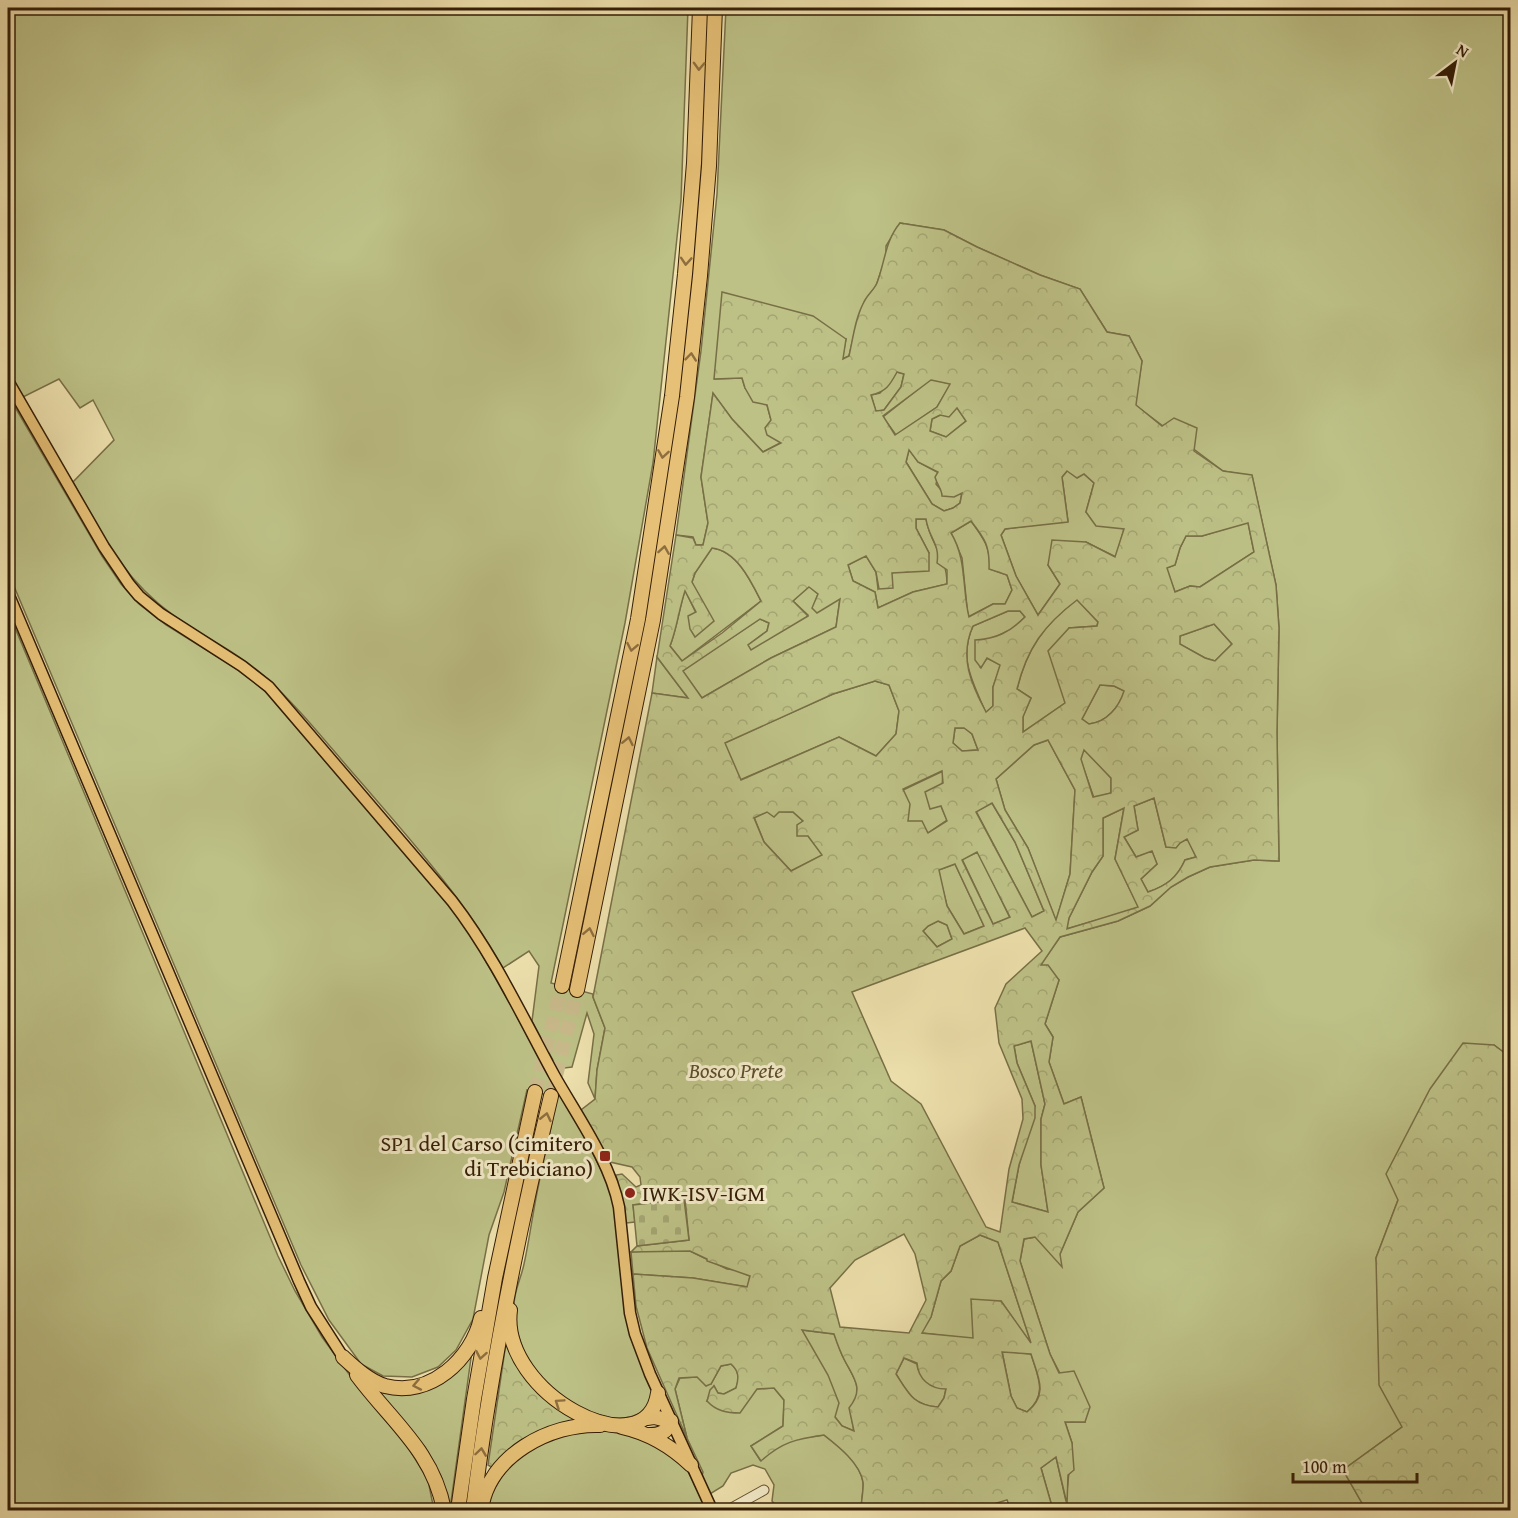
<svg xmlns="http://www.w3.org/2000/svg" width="1518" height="1518" font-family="'Gentium Book Plus',serif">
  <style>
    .grass { fill: #bdc186; stroke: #786f46; stroke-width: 1.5 }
    .forest { fill: url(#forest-crowns); stroke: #786f46; stroke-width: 1.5; fill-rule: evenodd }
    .cemetery { fill: url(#cemetery-stones); stroke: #786f46; stroke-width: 1.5 }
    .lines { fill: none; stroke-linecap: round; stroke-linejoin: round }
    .highway-tunnel { stroke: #c8b98b; stroke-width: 14; stroke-dasharray: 14 7; stroke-linecap: butt }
    .minor-casing { stroke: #624e30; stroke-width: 11 }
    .major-casing { stroke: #341d06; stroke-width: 13 }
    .highway-casing { stroke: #341d06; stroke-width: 16 }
    .minor { stroke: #f3ebc9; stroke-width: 9 }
    .major { stroke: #e6c076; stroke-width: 10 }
    .highway { stroke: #e6c076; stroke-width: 14 }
    .oneway { stroke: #8d6e3e }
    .poi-dot { fill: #8f2418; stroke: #f3ebc9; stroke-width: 2 }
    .labels { text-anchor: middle; stroke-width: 6; stroke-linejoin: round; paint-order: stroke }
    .park-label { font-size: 22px; font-style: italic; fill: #5d4e2c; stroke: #f3ebc9 }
    .poi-label { font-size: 22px; fill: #341d06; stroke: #f3ebc9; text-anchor: end }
  </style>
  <defs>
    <pattern id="forest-crowns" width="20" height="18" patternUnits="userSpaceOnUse" patternTransform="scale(1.5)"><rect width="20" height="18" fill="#bdc186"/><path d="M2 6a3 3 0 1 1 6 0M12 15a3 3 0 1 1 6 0" fill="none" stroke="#a3a572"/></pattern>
    <pattern id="cemetery-stones" width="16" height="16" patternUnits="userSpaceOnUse" patternTransform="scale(1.5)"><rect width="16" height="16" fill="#bdc186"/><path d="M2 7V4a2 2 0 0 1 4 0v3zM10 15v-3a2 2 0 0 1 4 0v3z" fill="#a3a572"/></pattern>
  </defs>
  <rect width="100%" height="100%" fill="#ede0ac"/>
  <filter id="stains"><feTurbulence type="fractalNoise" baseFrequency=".00333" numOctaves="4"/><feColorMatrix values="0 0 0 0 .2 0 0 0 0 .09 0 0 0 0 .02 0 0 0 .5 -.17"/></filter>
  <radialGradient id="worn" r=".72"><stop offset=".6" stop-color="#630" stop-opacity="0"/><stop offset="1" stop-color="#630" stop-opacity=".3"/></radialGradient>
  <g class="grass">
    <path d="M8,8H688L681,200L653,463L625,623L551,983L593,994V997L605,1028L597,1070L595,1099L588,1083L594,1034L587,1013L572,1067L564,1068L555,1064L532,1021L539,966L529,951L503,968C464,899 410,839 359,780C328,745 299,707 264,676C236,651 203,637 173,615C123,579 102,535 73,482L114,440L93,400L80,408L59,379L23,397L8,371Z"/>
    <path d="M726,8H1510V1057L1494,1045L1398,1200L1376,1258L1402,1427L1343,1470L1366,1510H1053L1041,1468L1056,1457L1066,1501L1072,1443L1065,1422H1085L1050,1354L1020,1261L1024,1239L1036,1237L1060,1254L1078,1212L1104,1188L1081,1097L1064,1104L1049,1062L1053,1037L1045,1024L1059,980L1040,965L1060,937L1118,921L1150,906L1171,887L1188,877L1210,867L1235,863L1254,860L1279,861L1277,733L1279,628L1276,585L1252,476L1223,471L1135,405L1142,361L1129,336L1107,332L1080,289L1040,275L977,247L944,230L900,223L886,246V256L876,286L864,302L855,330L849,356L842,359L846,339L714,379L742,378L745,388L767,405L771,420L782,442L763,452L732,419L713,394L701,477L708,523L703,545H696L693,537L676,535L701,351L717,194Z"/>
    <path d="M897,372L904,374L901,387L884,410L876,412L871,395L880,393Z"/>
    <path d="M931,379L951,384L937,407L896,435L883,417Z"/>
    <path d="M8,395L102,556L121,584L139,604L166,625L237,669L264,690L441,896L468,930L490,968L585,1138L609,1186L614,1202L623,1293L628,1325L653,1392L647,1410C620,1425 604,1418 578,1407C539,1390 516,1349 514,1308C513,1293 521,1279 524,1264C530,1237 533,1210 539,1183C544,1155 553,1126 556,1097L527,1090L504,1192L489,1235L473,1319L456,1350L438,1367L412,1377L383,1376L361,1364L329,1320L301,1265L8,572Z"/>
    <path d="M957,407L966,421L946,437L930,431L932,419Z"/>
    <path d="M909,449L918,462L939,473L936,484L942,491L962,493L960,503L953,508L944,511L932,504L906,462Z"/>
    <path d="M1067,471L1084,474L1094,483L1086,512L1124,529L1116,557L1086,542L1048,565L1060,584L1038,615L1016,576L1001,535L1005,529L1068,521L1062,477Z"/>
    <path d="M916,519H926C930,545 947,555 947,584L913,592L878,608L875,592L853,581L848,565L866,555L876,572L878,589L892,573L929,553L916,528Z"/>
    <path d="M971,521C984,539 990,546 990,569L1007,575L1012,590L1005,604H993L968,617L962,558L951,533Z"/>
    <path d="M1248,522L1254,552L1200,587L1190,586L1175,592L1166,568L1175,565L1180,548L1186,536H1202Z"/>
    <path d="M712,548C737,551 751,581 761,601L682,661L670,646C677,628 679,609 685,590L704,630L692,582L695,573Z"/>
    <path d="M809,586L818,594L813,608L840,598L836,627L771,658L702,698L682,671L760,619L769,623L767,631L748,645L808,615L793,601Z"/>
    <path d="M1077,599L1098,622L1097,626L1069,628L1065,703L1023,732V716L1031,698L1017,689C1027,648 1044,625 1077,599Z"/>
    <path d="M8,611L278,1256L295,1291L322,1337L362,1392L403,1439L428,1480L434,1510H8Z"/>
    <path d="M1008,611H1020L1025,617L1012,629L991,639L980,668L987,658L1001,665L993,687V706L986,713C973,682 958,659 973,626Z"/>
    <path d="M1214,624L1232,644L1215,661L1205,658L1179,644L1180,636Z"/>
    <path d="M657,657L688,698L652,693Z"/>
    <path d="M875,681L889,685L899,711L896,734L876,756L839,737L740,780L724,743L833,694Z"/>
    <path d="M1100,685L1114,686L1125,691C1119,707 1107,722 1089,724L1082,719Z"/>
    <path d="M955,728H965L972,734L978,750L962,751L953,743Z"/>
    <path d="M1048,740L1075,790L1070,874L1056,921L1028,848L1005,810L996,779L1034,745Z"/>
    <path d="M1084,749L1111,778V793L1094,798L1080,758Z"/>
    <path d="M943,771L941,806L947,820L928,833L907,821L903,790Z"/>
    <path d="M1154,798L1166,847L1188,839L1196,857L1185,860C1177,878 1166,886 1148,892L1141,879L1157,864L1152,852L1136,857L1124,837L1138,830L1134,806Z"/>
    <path d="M992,803L1015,842L1044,911L1032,917L976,811Z"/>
    <path d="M1124,808L1115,859L1139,908L1066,929L1069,918L1092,872L1103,856V818Z"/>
    <path d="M767,811L793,812L803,821L808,836L823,855L791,871L764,842L754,817Z"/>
    <path d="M978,852L1010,918L993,924L962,859Z"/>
    <path d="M955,864L984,926L964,934L947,906L938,870Z"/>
    <path d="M938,921L947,925L952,939L937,947L923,931L928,926Z"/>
    <path d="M1031,1041L1045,1104L1041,1119V1165L1048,1212L1012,1202L1019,1165L1035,1106L1017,1063L1014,1046Z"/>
    <path d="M980,1235L998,1242L1032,1346L1001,1301L974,1339L921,1333L931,1317L941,1281L951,1271L960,1246Z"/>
    <path d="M659,1250L690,1251L727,1269L736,1270L750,1276L748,1287L693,1278L633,1274L631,1252Z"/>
    <path d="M802,1330L834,1334C838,1343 840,1352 845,1361C855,1380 864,1389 850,1409L854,1431L842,1426L835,1417Z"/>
    <path d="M472,1351L450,1509L441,1476L425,1447L373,1386L402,1394Z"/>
    <path d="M1002,1351L1031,1354C1038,1377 1048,1394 1027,1412L1017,1408L1011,1396Z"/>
    <path d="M904,1358L917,1364C918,1378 935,1382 946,1389L944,1398L938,1407C913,1405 909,1394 896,1374Z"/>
    <path d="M731,1364C739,1371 740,1378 736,1388L724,1394L718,1393L714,1386L707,1401L757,1389L774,1388L784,1400L783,1426L751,1446L760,1460L775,1448L795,1439L824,1435C838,1445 860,1463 863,1482C864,1488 861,1502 861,1510H779L772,1501L774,1485L765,1469L753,1465L731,1473L723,1486L710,1494L702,1476L703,1472L687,1438L675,1389L680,1378L697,1377L711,1384L721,1366Z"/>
    <path d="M599,1430L626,1434L650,1442L686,1467L707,1510H484L490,1496L502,1476L518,1457L559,1435Z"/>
  </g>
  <g class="forest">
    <path d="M900,223L944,230L977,247L1040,275L1080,289L1107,332L1129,336L1142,361L1136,405L1162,426L1174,418L1197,428L1194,451L1223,471L1252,475L1276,585L1279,628L1277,733L1279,861L1254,860L1235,863L1210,867L1188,877L1171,887L1150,906L1118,921L1060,937L1041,965H1048L1059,980L1045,1024L1053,1037L1049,1062L1064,1104L1081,1097L1104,1188L1078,1212L1060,1254L1062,1267L1035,1237L1024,1239L1020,1261L1050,1354L1059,1373L1074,1371L1090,1407L1085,1422H1065L1072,1443L1074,1470L1068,1475L1067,1504L1056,1457L1041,1468L1053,1510H1011L1007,1500L990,1505L991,1510H861C861,1502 864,1488 863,1482C860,1463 838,1446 824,1435C796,1439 782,1442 761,1461L751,1446L783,1426L784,1400L774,1388L757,1389L740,1413C727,1413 716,1411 707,1401L710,1390L714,1386L718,1393L724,1394L736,1388C739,1378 739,1371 731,1364L721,1366L711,1384L706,1386L697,1377L679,1378L675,1389L687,1438L647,1348L636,1306L633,1274L693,1278L747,1287L750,1276L707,1261V1259L690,1251L631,1252L637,1246L689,1240L685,1199L633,1205L635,1222L626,1223L616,1175L622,1174L636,1187L641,1185L640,1177L632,1167L610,1162L606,1157L581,1110L595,1099L597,1070L605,1028L593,997L652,693L688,698L657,657L658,651L676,535L693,538L696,545H703L708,523L701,477L713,393L732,419L763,452L781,443L767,435L765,428L771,420L767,405L753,402L745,388L742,378L714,379L722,292L813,316L846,339L843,359L849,356C853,339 855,318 864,302C867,295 874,290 877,283C885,262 885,241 900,223ZM897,372L904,374L901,387L884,410L876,411L871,395C886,392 890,385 897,372ZM931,380L950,384L937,407L895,435L883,416ZM957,408L966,421L946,437L930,431L932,419L940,415L949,417ZM909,450L918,462L938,472L935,477C937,485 942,489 942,496L954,497L962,493L960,503L953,508L944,511L932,504L906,462ZM1067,471L1077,478L1084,474L1094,483L1086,512L1096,526L1124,529L1115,557L1086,542L1052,540L1048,565L1060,584L1038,615L1016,576L1001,535L1005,529L1068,522L1062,477ZM916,519H926C929,539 940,543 937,563L947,570V584L913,592L878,608L875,592L853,581L848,565L866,556L876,572L879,589L893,588L892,573L929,571V553L916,528ZM971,521C985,539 990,546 989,569L1007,575L1012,590L1005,604H993L969,617C962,589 967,559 951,533ZM1248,523L1254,552L1200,587L1190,586L1175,592L1167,568L1175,565L1180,548L1186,536H1202ZM712,548C737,551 751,581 761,601L722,633L682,661L670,646C677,628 679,609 685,591L696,612L688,616L690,629L695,637L714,621L692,582L695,573ZM809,587L818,594L812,608L817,613L840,599L836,627L771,658L702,698L683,671L760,619L769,623L767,631L748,645L751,650L808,616L793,601ZM1077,600L1098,622L1097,626L1069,628L1048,651L1065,703L1023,732V717L1031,698L1017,689C1027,648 1044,625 1077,600ZM1008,611H1020L1025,617C1010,632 996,639 975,640V660L981,668L987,658L1000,665L993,687V706L986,712C971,684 959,657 973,626ZM1214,624L1232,644L1215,661L1205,658L1180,644V636ZM875,681L889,685L899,711L896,734L876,756L839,737L741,780L725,743L833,694ZM1100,685L1114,686L1124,691C1119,707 1107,722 1089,724L1082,719ZM955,728H964L972,734L978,750L962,751L953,743ZM1048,740L1075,790L1070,874L1056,920L1028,848L1005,810L996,779L1034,745ZM1084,750L1111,778V793L1093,797L1081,759ZM942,771L943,783L925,792L930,809L941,806L947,821L928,833L922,821H908L910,804L903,789ZM1154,798L1166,847L1176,848L1180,843L1187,839L1196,857L1185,860C1177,878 1166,886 1148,892L1141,879L1157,864L1152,851L1136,857L1124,837L1138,830L1134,806ZM992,803L1015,842L1044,911L1032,917L976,812ZM1124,808L1115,859L1138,907L1067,929L1069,918L1092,872L1103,856V818ZM767,812L774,817L779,812H793L803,821L797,825V836H808L822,855L791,871L764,842L754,818ZM977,852L1010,917L993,924L962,860ZM955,864L984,926L964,934L947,906L939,870ZM938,921L947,925L952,939L937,947L923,931L928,926ZM1025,928L1042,951L1006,984L995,1008L999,1043L1022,1099L1023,1119L1009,1169L1000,1232L986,1227L921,1104L891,1081L852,992ZM1031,1041L1045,1104L1041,1119V1165L1048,1212L1012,1202L1019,1165L1035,1118V1106L1017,1063L1014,1046ZM904,1234L915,1254L926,1300L909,1333L840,1327L830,1288L855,1260ZM980,1235L998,1242L1031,1343L1001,1301L971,1299L973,1338L922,1333L931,1317L941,1281L951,1271L960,1246ZM802,1330L834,1334C837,1343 840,1352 845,1361C855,1380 864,1389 849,1408L854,1431L842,1426L835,1417L839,1403L828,1375ZM1002,1352L1031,1354C1038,1377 1049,1394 1027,1412L1017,1408L1011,1396ZM904,1358L917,1363C918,1379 930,1389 946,1389L944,1398L938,1407C913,1405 909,1394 896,1374Z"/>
    <path d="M1463,1043L1494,1045L1510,1057V1510H1366L1343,1470L1402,1427L1379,1385L1376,1258L1398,1200L1386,1174L1430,1089Z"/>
    <path d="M506,1343L570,1415L578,1421L493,1468L488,1465Z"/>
  </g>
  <path class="cemetery" d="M684,1199L689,1240L637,1246L633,1205Z"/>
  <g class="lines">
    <g class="highway-tunnel">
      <path d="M535,1092L562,986"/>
      <path d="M551,1096L577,990"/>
    </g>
    <g class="minor-casing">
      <path id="minor" d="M728,1510L764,1490"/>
    </g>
    <g class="major-casing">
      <g id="major">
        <path d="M8,381L104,547L129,584L139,596L161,614L242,666L269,687L452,901C493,954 522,1016 554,1075C577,1116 610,1161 619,1207L630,1313L635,1334L650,1374L712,1510"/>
        <path d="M8,593L299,1281L311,1307L343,1357"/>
      </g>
    </g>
    <g class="highway-casing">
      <g id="highway">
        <path d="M562,986L638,619L672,396L685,274L694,163L700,8"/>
        <path d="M577,990L653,620L687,397L700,276L709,166L715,8"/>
        <path d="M510,1310C499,1394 647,1471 658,1393"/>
        <path d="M343,1357C355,1368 369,1381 385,1386C430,1398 472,1359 481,1318"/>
        <path d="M357,1375C391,1421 433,1451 444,1510"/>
        <path d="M647,1418L654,1417L671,1421C667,1432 661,1435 649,1435"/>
        <path d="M622,1427C649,1433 671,1446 691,1465"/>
        <path d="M458,1510L474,1399L495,1278L535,1092"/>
        <path d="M473,1510C490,1370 518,1233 551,1096"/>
        <path d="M481,1510C488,1456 550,1423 600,1425"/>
      </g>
    </g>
    <use href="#minor" class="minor"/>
    <use href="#major" class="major"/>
    <use href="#highway" class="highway"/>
  </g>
  <defs><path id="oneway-chevron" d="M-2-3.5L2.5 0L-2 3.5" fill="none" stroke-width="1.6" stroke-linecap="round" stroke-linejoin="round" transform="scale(1.5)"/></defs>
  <g class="oneway">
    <use href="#oneway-chevron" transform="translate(699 66) rotate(92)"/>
    <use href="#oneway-chevron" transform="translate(686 261) rotate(94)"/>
    <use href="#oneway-chevron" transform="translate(691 357) rotate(-84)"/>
    <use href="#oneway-chevron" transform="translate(663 454) rotate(99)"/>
    <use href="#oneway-chevron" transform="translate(664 550) rotate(-81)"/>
    <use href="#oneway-chevron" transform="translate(632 647) rotate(101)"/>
    <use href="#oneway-chevron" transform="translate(628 741) rotate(-78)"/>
    <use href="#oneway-chevron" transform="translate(589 932) rotate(-79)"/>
    <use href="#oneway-chevron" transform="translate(546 1117) rotate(-77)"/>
    <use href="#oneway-chevron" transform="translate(481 1355) rotate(100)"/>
    <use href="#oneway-chevron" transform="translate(417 1385) rotate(169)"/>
    <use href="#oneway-chevron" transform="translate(559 1403) rotate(-146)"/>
    <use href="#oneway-chevron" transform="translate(481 1452) rotate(-82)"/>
  </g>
  <g class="poi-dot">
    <rect x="599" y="1150" width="12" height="12" rx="3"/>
    <circle cx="630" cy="1193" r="6"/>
  </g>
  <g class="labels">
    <g class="park-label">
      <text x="736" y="1078">Bosco Prete</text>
    </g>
    <g class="poi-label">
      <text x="593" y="1151">SP1 del Carso (cimitero<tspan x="593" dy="25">di Trebiciano)</tspan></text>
      <text x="642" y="1201" text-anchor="start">IWK-ISV-IGM</text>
    </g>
  </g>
  <rect width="1518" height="1518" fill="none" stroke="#ede0ac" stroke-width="30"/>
  <rect x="9" y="9" width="1500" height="1500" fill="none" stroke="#341d06" stroke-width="3"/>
  <rect x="15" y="15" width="1488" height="1488" fill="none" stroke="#341d06" stroke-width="1.5"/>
  <g transform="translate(1455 63) rotate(32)" stroke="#f3ebc9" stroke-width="4.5" paint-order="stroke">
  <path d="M0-4.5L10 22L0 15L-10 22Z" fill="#341d06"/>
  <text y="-9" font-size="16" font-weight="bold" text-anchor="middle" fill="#341d06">N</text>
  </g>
  <path d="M1293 1473v9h124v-9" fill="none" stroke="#341d06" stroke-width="3"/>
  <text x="1302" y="1473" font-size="18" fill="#341d06" stroke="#f3ebc9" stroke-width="4.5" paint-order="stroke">100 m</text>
  <rect width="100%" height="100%" filter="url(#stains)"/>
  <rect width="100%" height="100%" fill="url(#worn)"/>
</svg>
